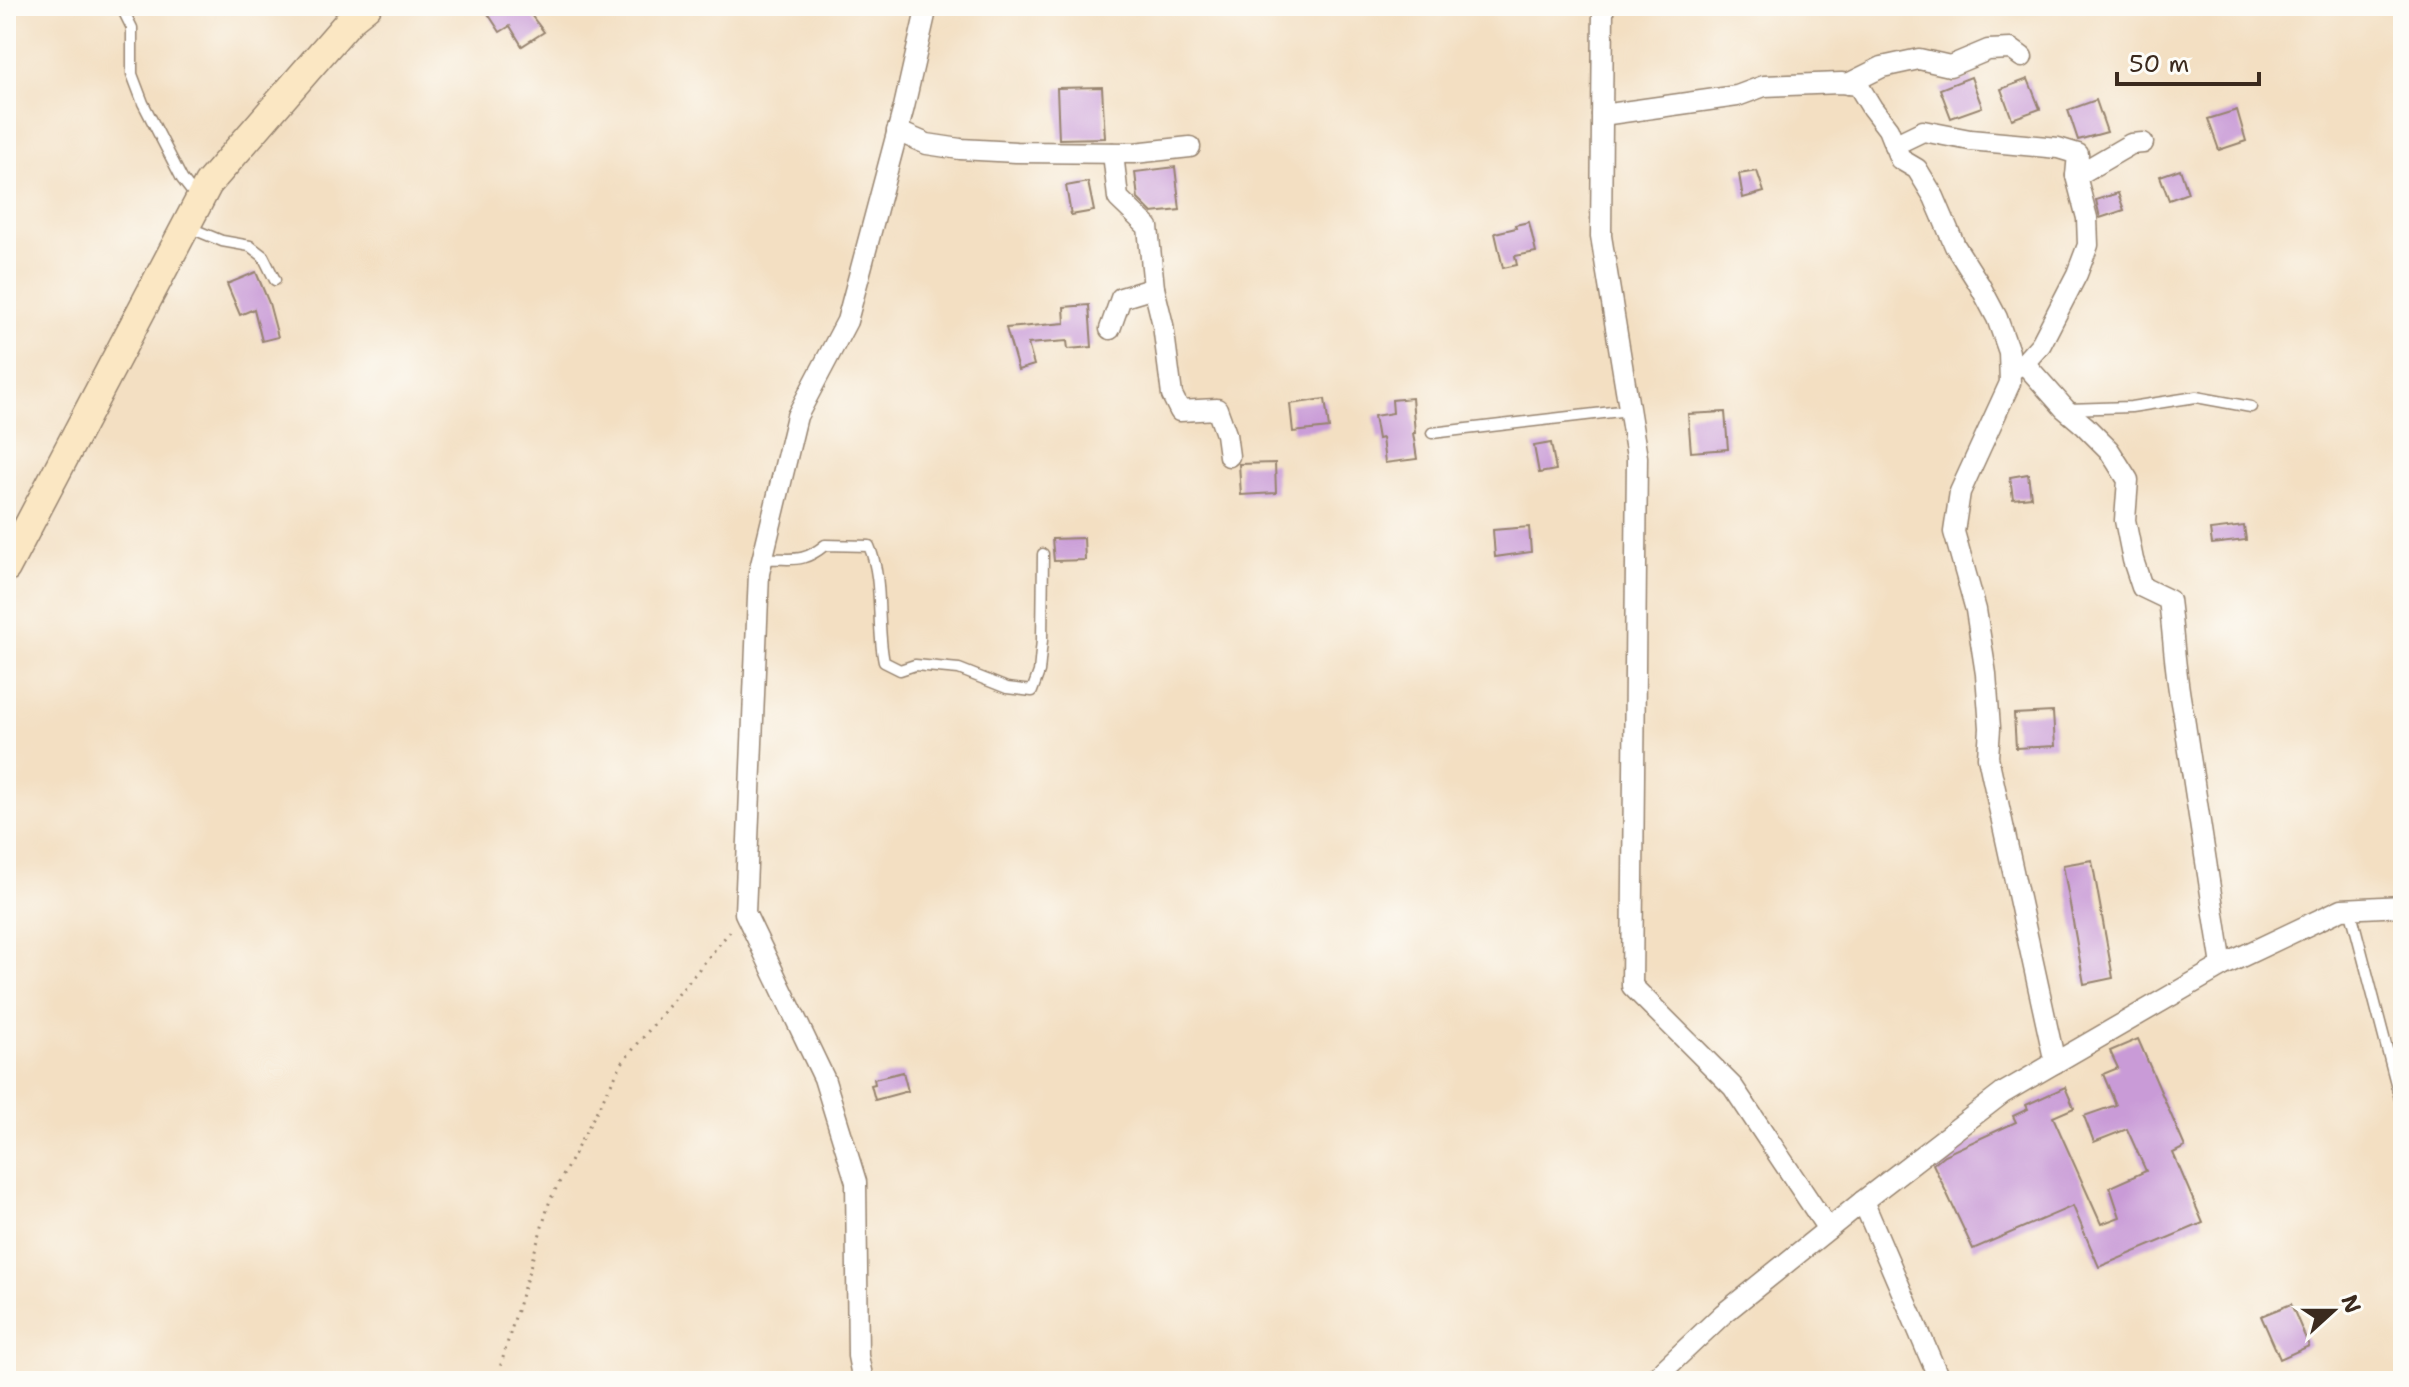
<svg xmlns="http://www.w3.org/2000/svg" width="2409" height="1387" font-family="'Shantell Sans',sans-serif">
  <style>
    .building { fill: #c99bd7 }
    .lines { fill: none; stroke-linecap: round; stroke-linejoin: round }
    .lane-casing { stroke: #978470; stroke-width: 13 }
    .street-casing { stroke: #978470; stroke-width: 23 }
    .secondary-casing { stroke: #978470; stroke-width: 31 }
    .path { stroke: #978470; stroke-width: 3; stroke-dasharray: 2 6; stroke-linecap: butt }
    .lane { stroke: #fff; stroke-width: 10 }
    .street { stroke: #fff; stroke-width: 20 }
    .secondary { stroke: #fbe7c3; stroke-width: 28 }
  </style>
  <rect width="100%" height="100%" fill="#fdfcf7"/>
  <filter id="ink" filterUnits="userSpaceOnUse"><feTurbulence type="fractalNoise" baseFrequency=".0125" numOctaves="2"/><feDisplacementMap in="SourceGraphic" scale="16" xChannelSelector="R" yChannelSelector="G"/><feConvolveMatrix kernelMatrix="1 2 1 2 8 2 1 2 1" color-interpolation-filters="sRGB"/></filter>
  <filter id="wash" filterUnits="userSpaceOnUse"><feTurbulence type="fractalNoise" baseFrequency=".006" numOctaves="4" result="noise"/><feDisplacementMap in="SourceGraphic" scale="32" xChannelSelector="R" yChannelSelector="G"/><feGaussianBlur stdDeviation="1.8" result="paint"/><feColorMatrix in="noise" values="0 0 0 0 0 0 0 0 0 0 0 0 0 0 0 0 0 1.4 0 .05"/><feComposite in="paint" operator="in"/></filter>
  <g filter="url(#wash)">
    <rect width="100%" height="100%" fill="#f3dfc2"/>
    <g id="blocks">
      <g class="building">
        <path d="M483,6H524L544,32L522,46L510,26L500,32Z"/>
        <path d="M1971,77L1982,107L1951,118L1940,89Z"/>
        <path d="M2028,79L2040,109L2012,119L2001,89Z"/>
        <path d="M1102,87L1105,138L1059,139L1057,88Z"/>
        <path d="M2096,100L2107,132L2078,140L2068,110Z"/>
        <path d="M2237,110L2246,141L2219,150L2208,119Z"/>
        <path d="M1175,167L1180,210L1152,213L1138,199L1135,172Z"/>
        <path d="M2180,169L2188,193L2169,200L2160,176Z"/>
        <path d="M1757,171L1764,192L1743,198L1739,174Z"/>
        <path d="M1088,182L1094,211L1071,215L1066,186Z"/>
        <path d="M2118,193L2124,210L2100,218L2096,200Z"/>
        <path d="M1529,222L1536,252L1515,256L1517,265L1503,268L1495,233L1516,228L1515,225Z"/>
        <path d="M256,272L269,303L278,337L262,341L254,309L240,315L227,284Z"/>
        <path d="M1089,305L1092,347L1068,349L1067,341L1028,344L1034,365L1018,370L1006,328L1065,323L1064,307Z"/>
        <path d="M1412,398L1415,433H1413L1417,459L1385,463L1382,438L1378,439L1374,416L1393,413L1392,400Z"/>
        <path d="M1325,399L1329,428L1293,432L1290,404Z"/>
        <path d="M1725,412L1728,449L1691,452L1688,414Z"/>
        <path d="M1551,443L1556,470L1539,473L1534,446Z"/>
        <path d="M1275,463L1276,493L1241,495L1239,464Z"/>
        <path d="M2028,474L2031,497L2013,499L2010,477Z"/>
        <path d="M2244,526L2246,540L2212,544L2210,530Z"/>
        <path d="M1529,527L1531,552L1495,557L1493,530Z"/>
        <path d="M1084,538L1085,560L1054,561L1052,539Z"/>
        <path d="M2053,712L2055,746L2016,748L2014,714Z"/>
        <path d="M2092,860L2113,978L2084,984L2063,865Z"/>
        <path d="M2138,1039L2185,1147L2173,1153L2203,1223L2099,1267L2073,1206L1973,1249L1933,1164L1944,1155L2016,1122L2013,1116L2028,1109L2026,1105L2065,1087L2074,1108L2053,1117L2101,1224L2120,1217L2110,1187L2146,1171L2127,1129L2094,1142L2084,1116L2116,1105L2103,1074L2118,1068L2110,1051Z"/>
        <path d="M903,1072L908,1091L875,1100L871,1085L875,1084L874,1079Z"/>
        <path d="M2291,1304L2309,1346L2280,1359L2261,1316Z"/>
      </g>
    </g>
  </g>
  <g filter="url(#ink)">
    <use href="#blocks" fill-opacity="0" stroke="#978470" stroke-width="2"/>
    <g class="lines">
      <g class="lane-casing">
        <g id="lane">
          <path d="M121,6L132,28V74L143,103L182,179L196,197"/>
          <path d="M188,227L222,241L250,246L263,256L275,280"/>
          <path d="M2067,409L2131,407L2196,397L2251,407"/>
          <path d="M1432,433L1629,410"/>
          <path d="M763,559C791,557 801,565 825,545L869,546C884,580 876,625 884,662L900,670L915,665L959,669L1007,688L1032,691L1039,672L1042,640L1043,554"/>
          <path d="M2350,908L2403,1110"/>
        </g>
      </g>
      <g class="street-casing">
        <g id="street">
          <path d="M1603,6L1601,236L1637,457L1632,986L1733,1087L1828,1229"/>
          <path d="M1848,84L1882,67L1919,59L1950,66L1988,50L2011,49L2022,57"/>
          <path d="M1602,115L1737,96L1764,86L1841,83L1858,85L1872,108L1888,129L1900,159L1917,169L1934,197L1955,246L1979,284L1997,318L2009,352L2010,383L1960,492L1954,532L1976,610L1986,674L1990,728L1988,757L2055,1063"/>
          <path d="M897,131L927,144L960,149L1016,152L1134,153L1190,147"/>
          <path d="M1894,145L1923,131L1970,140L2058,148L2078,154L2076,176"/>
          <path d="M1154,288L1163,325L1172,395L1180,411L1217,409L1226,434L1229,456"/>
          <path d="M1110,329L1121,298L1154,288L1148,227L1118,198L1113,153"/>
          <path d="M2024,363L2065,409L2085,426L2109,450L2128,480L2125,520L2133,560L2142,587L2169,600C2174,639 2175,679 2184,718L2222,966"/>
          <path d="M2013,369L2024,363L2041,344L2077,274L2088,245L2087,218L2076,176L2131,144L2143,143"/>
          <path d="M1863,1201L1940,1381"/>
          <path d="M863,1381L858,1356L856,1182L824,1078L745,913L759,573L797,416L847,321L904,107L927,6"/>
          <path d="M1652,1381L1723,1314L1863,1201L2003,1093L2222,966L2342,909L2403,906"/>
        </g>
      </g>
      <g class="secondary-casing">
        <path id="secondary" d="M6,568L208,184L352,18L367,6"/>
      </g>
      <path class="path" d="M496,1381L550,1200L622,1063L731,930"/>
      <use href="#lane" class="lane"/>
      <use href="#street" class="street"/>
      <use href="#secondary" class="secondary"/>
    </g>
  </g>
  <rect width="2409" height="1387" fill="none" stroke="#fdfcf7" stroke-width="32"/>
  <g transform="translate(2333 1311) rotate(69)" stroke="#fdfcf7" stroke-width="6" paint-order="stroke">
  <path d="M0-6L14 30L0 20L-14 30Z" fill="#3b2a1e"/>
  <text y="-12" font-size="22" font-weight="bold" text-anchor="middle" fill="#3b2a1e">N</text>
  </g>
  <path d="M2117 72v12h142v-12" fill="none" stroke="#3b2a1e" stroke-width="4"/>
  <text x="2129" y="72" font-size="24" fill="#3b2a1e" stroke="#fdfcf7" stroke-width="6" paint-order="stroke">50 m</text>
</svg>
